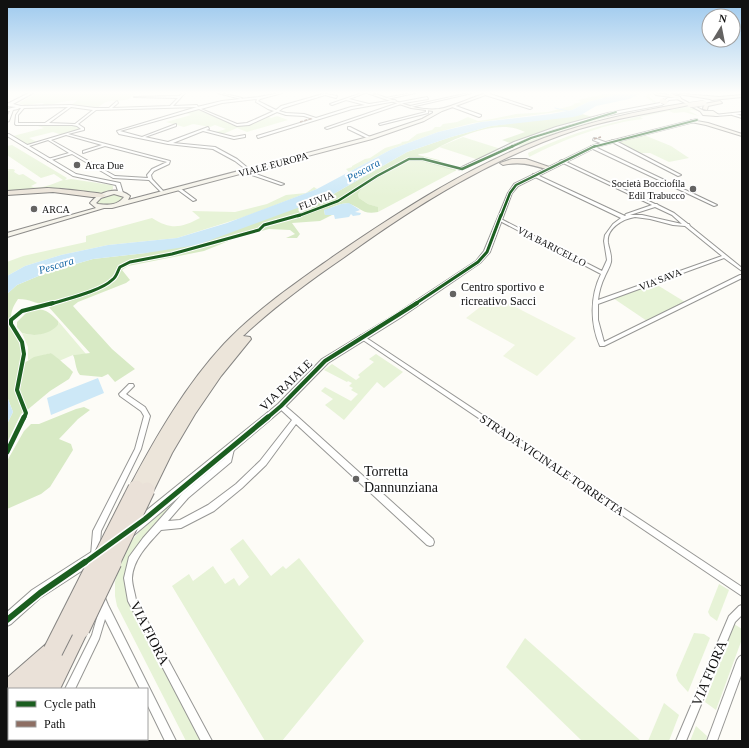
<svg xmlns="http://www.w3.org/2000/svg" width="749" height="748" font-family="'Times New Roman',serif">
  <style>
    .green { fill: #e7f3d7 }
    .forest { fill: #d8eac5 }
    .pitch { fill: #f0f6e1 }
    .water { fill: #cde8f7 }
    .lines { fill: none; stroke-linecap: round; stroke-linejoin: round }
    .stream { stroke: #cde8f7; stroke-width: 1 }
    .minor-casing { stroke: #979795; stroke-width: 2 }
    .tertiary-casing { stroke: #979795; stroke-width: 2 }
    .secondary-casing { stroke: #8e8d8b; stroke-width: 2 }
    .trunk-casing { stroke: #858482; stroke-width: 2 }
    .motorway-casing { stroke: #858482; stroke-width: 2 }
    .minor { fill: #fffffe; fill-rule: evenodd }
    .tertiary { fill: #fffffe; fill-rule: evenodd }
    .secondary { fill: #f6f4eb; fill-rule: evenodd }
    .trunk { fill: #ece5da; fill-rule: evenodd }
    .motorway { fill: #eae1d8; fill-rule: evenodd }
    .trunk-bridge-casing { stroke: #858482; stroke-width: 6; stroke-linecap: butt }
    .motorway-bridge-far1-casing { stroke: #858482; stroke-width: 17; stroke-linecap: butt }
    .motorway-bridge-casing { stroke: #858482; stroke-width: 21; stroke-linecap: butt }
    .trunk-bridge { stroke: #ece5da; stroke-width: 5 }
    .motorway-bridge-far1 { stroke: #eae1d8; stroke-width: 15 }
    .motorway-bridge { stroke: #eae1d8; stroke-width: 19 }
    .quiet { stroke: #8d6e63; stroke-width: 1.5; stroke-dasharray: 3 1.5; stroke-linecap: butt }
    .cycleway-far5-casing { stroke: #fff; stroke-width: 3 }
    .cycleway-far4-casing { stroke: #fff; stroke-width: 4 }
    .cycleway-far3-casing { stroke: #fff; stroke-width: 5 }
    .cycleway-far2-casing { stroke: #fff; stroke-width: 6 }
    .cycleway-far1-casing { stroke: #fff; stroke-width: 8 }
    .cycleway-casing { stroke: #fff; stroke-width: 9 }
    .cycleway-far5 { stroke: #1b5e20; stroke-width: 2 }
    .cycleway-far4 { stroke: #1b5e20; stroke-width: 2.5 }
    .cycleway-far3 { stroke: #1b5e20; stroke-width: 3 }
    .cycleway-far2 { stroke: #1b5e20; stroke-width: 4 }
    .cycleway-far1 { stroke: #1b5e20; stroke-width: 5 }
    .cycleway { stroke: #1b5e20; stroke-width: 6 }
    .poi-dot { fill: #646362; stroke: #fff; stroke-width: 1.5 }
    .labels { text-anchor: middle; stroke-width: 4; stroke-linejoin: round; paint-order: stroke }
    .far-street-label { font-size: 10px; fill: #111; stroke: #fff }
    .far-poi-label { font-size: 10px; fill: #111; stroke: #fff; text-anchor: start }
    .far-water-label { font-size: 11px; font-style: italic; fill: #1768a6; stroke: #fff }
    .poi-label { font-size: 12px; fill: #111; stroke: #fff; text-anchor: start }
    .street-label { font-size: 12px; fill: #111; stroke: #fff }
    .near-poi-label { font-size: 14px; fill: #111; stroke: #fff; text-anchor: start }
    .near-street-label { font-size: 14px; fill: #111; stroke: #fff }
  </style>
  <rect width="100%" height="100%" fill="#fdfcf7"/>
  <g class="green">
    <path d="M37,93H142C132,93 133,99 125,100C110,103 111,97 97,108L71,105L78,100C65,100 55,105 42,105L44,103C35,102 27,108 19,103Z"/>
    <path d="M608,93H622L588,102L572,110L473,123L438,132L392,149L349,172L346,169L352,167V166L365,159L370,158L385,148L402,143L401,142L408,141L417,134L432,130L435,127H440L443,124L457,122L468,117L478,121L492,119L516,114L548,112L574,105L573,104L581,102L578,100Z"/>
    <path d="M651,93H656L648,96L656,102V104L653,107C607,116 564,129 521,146L516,145L591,119L654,105V103L646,97L647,94Z"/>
    <path d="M692,106L697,111L692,110L689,111L699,116L684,112L674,113L669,111L640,117L643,119C610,122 564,139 529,157L528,153C580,128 635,116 692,106Z"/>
    <path d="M198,110L240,126L247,125L265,115L271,118L277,116L288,120L247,132L237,128L223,134L216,132L226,129L215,125L210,127L193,124L184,127L166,122L191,115L186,113Z"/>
    <path d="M71,124L76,126L81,129L62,135L53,132L29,138L37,142L28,145L13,136L44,128L35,125Z"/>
    <path d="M644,135L671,146L689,158L669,162L650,153H639L616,142Z"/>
    <path d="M463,137L501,149L479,160L439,147Z"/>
    <path d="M12,145L67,178L65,180L71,179L111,185L113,186V189C94,200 81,189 61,188C43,188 25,190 7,191V172L9,170L7,169H13L15,170L14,172L19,175L23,174L37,183L31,186C39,191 54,183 63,180L54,174L41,178L7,155V146Z"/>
    <path d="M409,160H416L455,171L378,212L377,207L368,204L359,198L358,194L362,188Z"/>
    <path d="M314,187L317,189L244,217L177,238L108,245L61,255L25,266L7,276V262L23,256L86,242V236L152,218C171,230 181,228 200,218L192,211L235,212L267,204L286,195L306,193Z"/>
    <path d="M116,194L123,196L122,200C114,204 105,208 96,203L102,197Z"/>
    <path d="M654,283L685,302L647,321L613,298Z"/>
    <path d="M58,321L86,354L73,355L59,361L51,353L28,360V347L22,333C37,338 45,333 58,325Z"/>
    <path d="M376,354L403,372L384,388L377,382L344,420L325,405L333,399L321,391L325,387L351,401L358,394L351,390L353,388L349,386L352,383L348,381L347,382L324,370L332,364L356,380L360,377L358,375L374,362L369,359Z"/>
    <path d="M227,456V458L144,538L124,577L202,741H186L117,606L115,596V582L118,571L130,543L138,533Z"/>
    <path d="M243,539L271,576L283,566L286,569L299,558L364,641L282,741H265L172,586L189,574L193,581L213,566L225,584L234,578L239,586L249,577L230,549Z"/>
    <path d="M719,584L729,590L717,621L710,616L708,612Z"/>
    <path d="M734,624L742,629V639L716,710L705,702Z"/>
    <path d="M694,633L704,634L710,638L688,692L678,681L676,675Z"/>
    <path d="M525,638L641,741H582L506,667Z"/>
    <path d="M664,703L679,715L669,741H648Z"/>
    <path d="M696,726L707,736L706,741H690Z"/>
  </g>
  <g class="forest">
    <path d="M582,114L593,117L510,143L502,140L525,132C500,119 465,134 441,146C434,150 428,154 419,154L418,155L439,160L442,163L459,168L455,171L416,160H409L362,188L358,194L359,198L368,204L378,207V212C361,215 361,207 349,204C341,202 332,208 324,210L325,215H332L320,221L292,223L300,234L297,238H286L295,234L290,230L269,229L236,238L204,251L128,266L122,270L130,280L126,283L78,302L73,306L112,349L135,369L115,382L108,374L102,377L80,375C75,369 76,361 73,355L90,353L46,304C34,304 31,299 18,299C0,325 23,330 24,353C25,365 17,378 18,390C18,397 24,406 26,413L7,452V424L13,412L8,399L7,294L17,285L48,272L93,259L146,253L330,196L407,152L451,137L491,126Z"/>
    <path d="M36,309C47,309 51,314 58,321V325C48,335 35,337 22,333L17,327V322L28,311Z"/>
    <path d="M51,353C54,355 71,369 73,372L69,379L50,391L26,411L18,390L24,363L34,357Z"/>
    <path d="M84,407L90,410L78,419L59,439L71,444L73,450L50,487L41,494L7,509V461L24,431L31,424H39L76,409Z"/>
  </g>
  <path class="pitch" d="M494,296L576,338L537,376L503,356L515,345L466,318Z"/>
  <g class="water">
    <path d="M622,93H641L629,99L596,106L581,115L573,117L491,126L451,137L407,152L330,196L197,245L146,253L93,259L48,272L17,285L7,294V276L25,266L61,255L108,245L177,238L227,223L317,189L392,149L438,132L481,122L551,114L572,110L588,102Z"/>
    <path d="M349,203L360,210L355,212L361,213L360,215L353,216L351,214L349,217L335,219L334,215H325L324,210L341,204Z"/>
    <path d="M7,331L8,399L13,412L7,424Z"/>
    <path d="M98,378L104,393L51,415L47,398Z"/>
  </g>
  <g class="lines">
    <path class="stream" d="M555,108L568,111"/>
    <g class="minor-casing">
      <g id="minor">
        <path d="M183,93H185L173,106L197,105L198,107L96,110L78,124L84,128V130L68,134L170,161L169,164L154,171L151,175L152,179L165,193L163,194L149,180L113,178L72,154L48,161V159L69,153L48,140L26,147L24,146L81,129L77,126L72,125H16L15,124L16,115L21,108H17L18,106L71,105L95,108H109L117,101L118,103L112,108L170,106L178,98L134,97L179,96ZM68,107L45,123H18V115L24,108ZM71,107L93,110L75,124L49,123ZM66,135L102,145L83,151V153L105,146L167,162L152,169L147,175L148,178L115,176L51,140Z"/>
        <path d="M218,93H221L242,98L241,99Z"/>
        <path d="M279,93H282L260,99L258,101L276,110L281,106L323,94L321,93L337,96L336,98L325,95L283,108L279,111L286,113L304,114L316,118L351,107L365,105L346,100L332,105L330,104L362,93H365L349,99L369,104L395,100L396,101L352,109L258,138L257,136L313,119L304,116L286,115L277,112L249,125L237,126L199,109L120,131L142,137L176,124V126L145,137L168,142L208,127L209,129L206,130L234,137L245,135V137L234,139L203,131L173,143L215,147L237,159L249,169L250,170L248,171L235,161L213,149L168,144L119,134L117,131L197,107L222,101L259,97ZM257,99L256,102L268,109L274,111L247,123L237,124L201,109L222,103Z"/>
        <path d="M411,93H415L387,99L386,98Z"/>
        <path d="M469,93H472L411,107L410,106Z"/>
        <path d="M485,93H487L532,108L530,109L485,95Z"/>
        <path d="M427,97L428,99L404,103L327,129L325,128L401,102Z"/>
        <path d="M680,97L681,99L669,100L662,105C612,114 563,123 516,143C497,150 480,161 461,170L458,169L514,142L556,127L608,113L660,103L668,98Z"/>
        <path d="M453,105L481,115V116L479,117L452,107Z"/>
        <path d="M426,109L428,110V113L380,125L379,124L426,112Z"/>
        <path d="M732,113L742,116V118L732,115Z"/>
        <path d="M348,127H350L372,138L369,139L348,129Z"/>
        <path d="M594,138L605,142L606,143L603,144L593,140Z"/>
        <path d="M612,140H614L681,175L678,176L612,142Z"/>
        <path d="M591,146H593L717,205L714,206L591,148Z"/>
        <path d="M562,160L655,204H657L658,205L674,213L688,224H689L690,226L742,268V271L724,258L598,304V320L604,342L740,275H742V278L604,346H600C590,324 590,296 601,274L498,220L501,219L602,271L607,260L604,241L605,235L613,224L621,218L533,176V174H535L625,216H626L625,215L626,214L652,205L561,162L560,161ZM655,207L672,215L682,224L642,215H630ZM635,217L650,219L673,225L685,226L722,256L598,300C599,292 601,284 605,276C607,271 610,267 611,262C612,255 609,249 608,243C606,228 623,219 635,217Z"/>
        <path d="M243,170H245L284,184L281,185L243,172Z"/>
        <path d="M178,188H180L196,200L193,201L178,190Z"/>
        <path d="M362,335L742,587V596L360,338L359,337L360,336Z"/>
        <path d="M129,384H133L134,386L126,394L145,407L150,416L141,449L101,531L99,555L98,558L95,559L92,558L91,555L93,531L135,449L144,416L141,411L120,396L119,394Z"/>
        <path d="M281,403L283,404L298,417L433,539L434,542L433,545L430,546L427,545L296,424L266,465L242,488L214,511L181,528L161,530C149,543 133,559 132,578C132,585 135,593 136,600L212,741H201L128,601L124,578L129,557L143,538L182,494L225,458L229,447L231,446L233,447L234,449L231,462L188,498L168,521L180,520L208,505L236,484L260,461L292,420L279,408L278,406L279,404Z"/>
        <path d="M100,592L103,593L108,605L176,741H165L147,704V689H140L105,619L99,639L75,689H65L92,635L100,607L96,596L97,593Z"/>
        <path d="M742,605V615L735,622L686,741H676L729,616L739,606Z"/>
        <path d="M742,655V673L717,741H707L737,660L739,657Z"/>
        <path d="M37,739H48L47,741H37Z"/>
      </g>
    </g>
    <g class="tertiary-casing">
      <g id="tertiary">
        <path d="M29,93H33L13,104L21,106L18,109L13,110L9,121L7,122V117L10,111H7V109L16,107L7,106V104Z"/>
        <path d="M742,112V114L716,116L714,115Z"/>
        <path d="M697,119L698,121L596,147L518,186L512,193L490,252L480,263L400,318L328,363L284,408L134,535L130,536L126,535L125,531L126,527L278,404L322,359L396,314L476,261L484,251L508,193L514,184L594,145Z"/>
        <path d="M7,134H9L76,174L120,183L123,193L119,194L116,185L73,176L7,136Z"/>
        <path d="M96,549L100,551L102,555L100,559L40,598L11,624L7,626V612L32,590Z"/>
      </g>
    </g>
    <g class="secondary-casing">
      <g id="secondary">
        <path d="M367,93H372C393,99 416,112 439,109C452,107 473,97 486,93H491L442,111L424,121L372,139L112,208H104L7,237V233L96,208L90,203C99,191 118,186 130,196L128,200L368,137L422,119L433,113V111L411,108ZM114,194L124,197C117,206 108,205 98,204L96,203L101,198Z"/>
        <path d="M666,93H670L704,111H713L719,115L717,116L703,115L700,111Z"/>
        <path d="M691,120L708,123L742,134V136L706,125L691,122Z"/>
      </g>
    </g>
    <g class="trunk-casing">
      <g id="trunk">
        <path d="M654,93L678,96L680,97L678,98L656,95Z"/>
        <path d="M672,93L719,97L741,95L742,97L712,100L710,99Z"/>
        <path d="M720,101L722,103L708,106L707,110L703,109L704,104Z"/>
        <path d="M687,103L689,105C652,113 615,118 579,129C493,157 416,205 343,258C308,282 274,307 243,336L250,337L251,339L221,376L195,414L172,453L152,494L147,496L142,494L141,492L136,494L131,492L129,488L131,484C157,435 186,385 224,344C256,310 296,283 334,256C400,211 469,166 544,138C591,121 638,111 687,103Z"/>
        <path d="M512,159H526L552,168L549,170C532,165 521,161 503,165L500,163Z"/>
        <path d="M47,188C53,188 104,193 106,195L103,197H92L53,192L7,195V191Z"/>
      </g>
    </g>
    <g class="motorway-casing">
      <g id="motorway">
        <path d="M80,620L87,622L89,629L60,689H9V698L7,699V678L46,644L53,641L60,644L61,647L73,622Z"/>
        <path d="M9,719V739H31L30,741H7V720Z"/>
      </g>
    </g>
    <use href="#minor" class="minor"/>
    <use href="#tertiary" class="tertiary"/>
    <use href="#secondary" class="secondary"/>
    <use href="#trunk" class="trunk"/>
    <use href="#motorway" class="motorway"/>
    <g class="trunk-bridge-casing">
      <g id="trunk-bridge">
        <path d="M662,101L665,102"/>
        <path d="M690,105L704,103"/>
      </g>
    </g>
    <g class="motorway-bridge-far1-casing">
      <g id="motorway-bridge-far1">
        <path d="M98,563L136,488"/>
        <path d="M112,563L147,490"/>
      </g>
    </g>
    <g class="motorway-bridge-casing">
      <g id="motorway-bridge">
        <path d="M80,629L112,562"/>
        <path d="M53,651L98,562"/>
      </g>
    </g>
    <use href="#trunk-bridge" class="trunk-bridge"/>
    <use href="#motorway-bridge-far1" class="motorway-bridge-far1"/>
    <use href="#motorway-bridge" class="motorway-bridge"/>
    <g class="quiet">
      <path d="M373,94L378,93"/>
      <path d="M300,122L313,118"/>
      <path d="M594,139L601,137"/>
    </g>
    <g class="cycleway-far5-casing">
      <g id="cycleway-far5">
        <path d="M511,147L531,138L616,112"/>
        <path d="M593,147L697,120"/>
      </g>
    </g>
    <g class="cycleway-far4-casing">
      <g id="cycleway-far4">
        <path d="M298,216L338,201L377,176L409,159H423L462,169L513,146"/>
        <path d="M501,216L510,193L516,185L595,146"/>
      </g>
    </g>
    <g class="cycleway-far3-casing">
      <g id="cycleway-far3">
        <path d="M51,304C66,299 101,291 112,280C117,277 117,272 120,267L130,262L172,254L259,230L264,225L300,215"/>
        <path d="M415,304L478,262L487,252L501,215"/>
      </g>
    </g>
    <g class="cycleway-far2-casing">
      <g id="cycleway-far2">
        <path d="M24,418L26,413L17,390L24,354L22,342L11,324V320L22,311L53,303"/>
        <path d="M267,418L281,406L325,361L417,303"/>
      </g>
    </g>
    <g class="cycleway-far1-casing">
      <g id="cycleway-far1">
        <path d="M7,452L24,417"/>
        <path d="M84,563L145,519L268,417"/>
      </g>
    </g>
    <g class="cycleway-casing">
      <path id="cycleway" d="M7,620L40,593L85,562"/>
    </g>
    <use href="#cycleway-far5" class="cycleway-far5"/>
    <use href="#cycleway-far4" class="cycleway-far4"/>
    <use href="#cycleway-far3" class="cycleway-far3"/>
    <use href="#cycleway-far2" class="cycleway-far2"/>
    <use href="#cycleway-far1" class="cycleway-far1"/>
    <use href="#cycleway" class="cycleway"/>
  </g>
  <linearGradient id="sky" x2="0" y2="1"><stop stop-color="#9dc9ee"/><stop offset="0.47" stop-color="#fefefb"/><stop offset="1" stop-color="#fefefb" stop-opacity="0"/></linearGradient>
  <rect width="749" height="197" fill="url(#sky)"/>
  <g class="poi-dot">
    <circle cx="77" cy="165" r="4"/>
    <circle cx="693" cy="189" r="4"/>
    <circle cx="34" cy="209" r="4"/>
    <circle cx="453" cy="294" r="4"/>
    <circle cx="356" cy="479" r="4"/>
  </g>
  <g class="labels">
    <g class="far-street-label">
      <text transform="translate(273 164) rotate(-15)" y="4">VIALE EUROPA</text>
      <text transform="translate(316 200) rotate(-21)" y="4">FLUVIA</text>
      <text transform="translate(552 246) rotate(27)" y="4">VIA BARICELLO</text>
      <text transform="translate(660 279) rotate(-21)" y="4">VIA SAVA</text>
    </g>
    <g class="far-poi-label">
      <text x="85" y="169">Arca Due</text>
      <text x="685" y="187" text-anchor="end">Società Bocciofila<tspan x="685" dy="12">Edil Trabucco</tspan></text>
      <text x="42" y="213">ARCA</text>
    </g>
    <g class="far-water-label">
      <text transform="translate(363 170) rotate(-29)" y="4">Pescara</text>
      <text transform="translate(56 265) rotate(-17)" y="4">Pescara</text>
    </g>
    <g class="poi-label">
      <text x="461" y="291">Centro sportivo e<tspan x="461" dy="14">ricreativo Sacci</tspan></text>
    </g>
    <g class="street-label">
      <text transform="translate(286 385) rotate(-44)" y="4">VIA RAIALE</text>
      <text transform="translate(552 465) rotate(34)" y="4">STRADA VICINALE TORRETTA</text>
    </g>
    <g class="near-poi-label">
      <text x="364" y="476">Torretta<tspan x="364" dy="16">Dannunziana</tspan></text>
    </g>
    <g class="near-street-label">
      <text transform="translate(150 633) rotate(63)" y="5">VIA FIORA</text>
      <text transform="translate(709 673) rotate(-67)" y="5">VIA FIORA</text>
    </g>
  </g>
  <rect width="749" height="748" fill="none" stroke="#111111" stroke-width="16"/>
  <rect x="8" y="688" width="140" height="52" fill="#ffffff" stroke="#a0a0a0"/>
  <rect x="16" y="701" width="20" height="6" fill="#1b5e20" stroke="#a0a0a0"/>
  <text x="44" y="708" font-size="12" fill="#111111">Cycle path</text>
  <rect x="16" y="721" width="20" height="6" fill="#8d6e63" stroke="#a0a0a0"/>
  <text x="44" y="728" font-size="12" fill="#111111">Path</text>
  <g transform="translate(721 28) rotate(10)"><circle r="19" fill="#ffffff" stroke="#a0a0a0"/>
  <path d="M0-3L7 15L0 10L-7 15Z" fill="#646362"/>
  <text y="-6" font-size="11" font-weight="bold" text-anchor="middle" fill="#111111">N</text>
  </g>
</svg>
